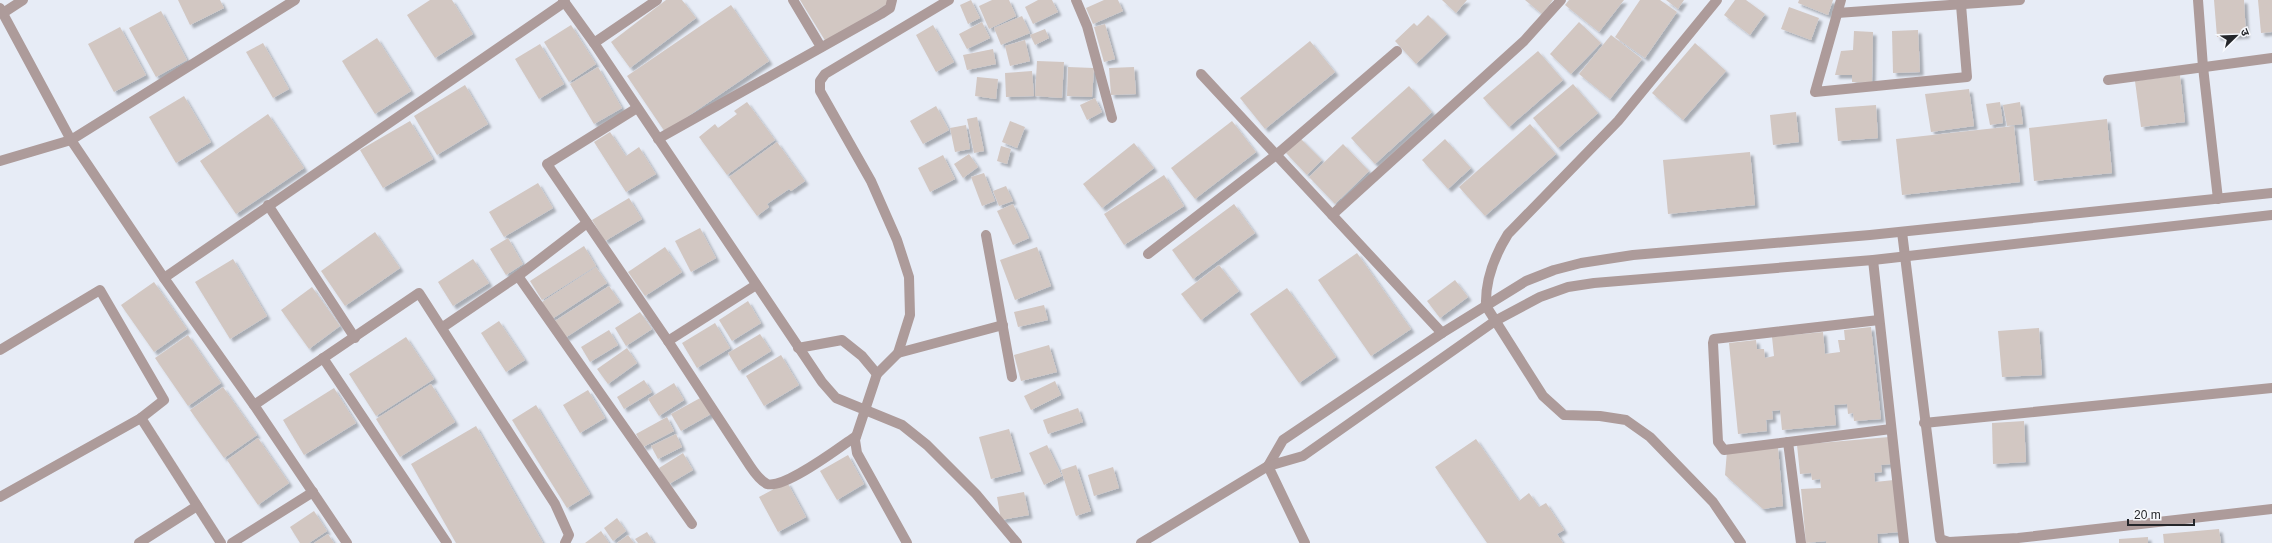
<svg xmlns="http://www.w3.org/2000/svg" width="2272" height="543" font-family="Helvetica,'Noto Sans Devanagari',sans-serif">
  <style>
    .building { fill: #d2c7c2; filter: url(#shadow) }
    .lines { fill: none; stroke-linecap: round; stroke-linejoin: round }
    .minor { stroke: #ad9b9a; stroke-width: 10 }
  </style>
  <defs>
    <filter id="shadow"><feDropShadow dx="3.5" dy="3.5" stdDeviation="1" flood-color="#0004"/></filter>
  </defs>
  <rect width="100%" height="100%" fill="#e7ecf6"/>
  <g class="building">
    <path d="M178,0H220L224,8L190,25Z"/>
    <path d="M430,0H452L473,34L435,58L407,15Z"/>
    <path d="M666,0H682L696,18L630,68L611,42Z"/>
    <path d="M800,0H889L890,2L826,42Z"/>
    <path d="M971,0L980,18L968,24L960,5Z"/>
    <path d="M992,0H1009L1016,16L989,29L979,6Z"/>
    <path d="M1038,0H1052L1058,12L1033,24L1025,7Z"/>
    <path d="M1104,0H1118L1123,11L1093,24L1086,8Z"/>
    <path d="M1442,0H1467L1456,13Z"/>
    <path d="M1525,0H1553L1542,14Z"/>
    <path d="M1569,0H1624L1599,32L1565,5Z"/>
    <path d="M1640,0H1660L1677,12L1645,58L1615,37Z"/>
    <path d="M1666,0H1684L1678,9Z"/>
    <path d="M1735,0H1746L1765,14L1750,35L1724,15Z"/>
    <path d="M1799,0H1833L1828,15L1798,3Z"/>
    <path d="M2214,0H2244L2246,35L2217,37Z"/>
    <path d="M2258,0H2272V32L2261,33Z"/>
    <path d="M731,5L769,61L665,132L627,76Z"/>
    <path d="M1789,7L1819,18L1811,40L1781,29Z"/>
    <path d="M161,11L187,60L156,77L129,28Z"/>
    <path d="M1428,15L1447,34L1416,64L1395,41L1414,23L1417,26Z"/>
    <path d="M1022,16L1030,33L1001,45L994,28Z"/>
    <path d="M982,22L990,38L967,49L959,34Z"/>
    <path d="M1579,22L1601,43L1571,74L1550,54Z"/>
    <path d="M1105,24L1115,59L1104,62L1094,27Z"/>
    <path d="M571,25L596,64L569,82L544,42Z"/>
    <path d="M933,25L954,62L936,72L916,35Z"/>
    <path d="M120,27L146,75L114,92L88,44Z"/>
    <path d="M1045,29L1049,38L1035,45L1030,35Z"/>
    <path d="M1918,30L1920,72L1893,73L1892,31Z"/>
    <path d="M1854,31L1873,32L1872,83L1852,82V75H1835L1841,51L1853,50Z"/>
    <path d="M1611,35L1642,59L1610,99L1579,74Z"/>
    <path d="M377,38L411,91L375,114L342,61Z"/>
    <path d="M1025,40L1030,61L1010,66L1005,46Z"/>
    <path d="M1310,41L1335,72L1265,129L1240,98Z"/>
    <path d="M263,43L289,89L273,98L246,52Z"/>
    <path d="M1695,43L1726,71L1683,120L1652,93Z"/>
    <path d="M540,44L564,84L539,99L515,59Z"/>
    <path d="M993,49L996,64L967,70L963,55Z"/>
    <path d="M1538,51L1563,80L1509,127L1483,98Z"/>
    <path d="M1037,61L1064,62L1062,98L1035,96Z"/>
    <path d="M598,67L622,108L594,124L570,84Z"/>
    <path d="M1068,67L1094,68L1092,97L1067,96Z"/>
    <path d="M1134,67L1136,94L1111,95L1109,68Z"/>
    <path d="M1032,71L1034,96L1006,97L1005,73Z"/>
    <path d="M2180,75L2185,122L2141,127L2135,81Z"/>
    <path d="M977,77L998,79L996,99L975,96Z"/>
    <path d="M1573,84L1598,113L1558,148L1533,118Z"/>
    <path d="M465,85L488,124L437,155L414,116Z"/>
    <path d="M1409,86L1432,112L1375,164L1351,138Z"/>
    <path d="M1969,89L1974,126L1931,132L1925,94Z"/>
    <path d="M184,96L211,142L176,163L149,117Z"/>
    <path d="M1095,98L1102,112L1087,120L1080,105Z"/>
    <path d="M747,102L775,140L727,175L699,137L715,124L718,128L737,114L734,111Z"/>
    <path d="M2000,102L2003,123L1990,125L1986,104Z"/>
    <path d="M2020,102L2023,124L2007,126L2003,105Z"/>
    <path d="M1876,105L1878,138L1838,141L1835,108Z"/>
    <path d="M936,106L949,130L923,144L910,121Z"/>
    <path d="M1796,112L1799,142L1773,145L1770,115Z"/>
    <path d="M268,114L304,168L236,214L200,161Z"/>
    <path d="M977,117L984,151L974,153L967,119Z"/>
    <path d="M2107,119L2112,173L2034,181L2029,128Z"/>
    <path d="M410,121L433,159L383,188L360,150Z"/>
    <path d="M1010,121L1025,127L1017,148L1002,142Z"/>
    <path d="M1232,121L1256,152L1195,199L1171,168Z"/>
    <path d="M1530,124L1556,154L1485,216L1459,187Z"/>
    <path d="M966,125L970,149L955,152L950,128Z"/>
    <path d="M2014,126L2020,182L1902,195L1896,139Z"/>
    <path d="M610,132L626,156L639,147L656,174L626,192L594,142Z"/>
    <path d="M1300,138L1322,160L1307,175L1286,153Z"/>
    <path d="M1445,139L1471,168L1448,189L1422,160Z"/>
    <path d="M777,142L805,181L791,191L789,189L767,204L769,207L757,216L729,177Z"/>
    <path d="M1134,143L1154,168L1102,208L1083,184Z"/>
    <path d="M1343,144L1369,171L1335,204L1309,177Z"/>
    <path d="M1001,146L1011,149L1007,164L997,161Z"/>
    <path d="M1750,152L1755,205L1668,214L1663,160Z"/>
    <path d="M969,154L978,167L963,178L954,164Z"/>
    <path d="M943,155L955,179L930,192L918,168Z"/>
    <path d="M984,173L995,201L982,206L971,177Z"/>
    <path d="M1164,175L1184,206L1124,245L1104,214Z"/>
    <path d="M538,183L553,208L504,237L489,212Z"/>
    <path d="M1006,186L1013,201L999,206L993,191Z"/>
    <path d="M629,198L642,219L605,241L592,220Z"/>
    <path d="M1013,204L1029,238L1013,245L997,211Z"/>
    <path d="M1234,204L1255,233L1193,279L1172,250Z"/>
    <path d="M700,228L716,258L691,272L675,241Z"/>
    <path d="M375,232L400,268L345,306L321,271Z"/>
    <path d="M508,238L523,264L506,275L490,249Z"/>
    <path d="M584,246L596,266L542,300L530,281Z"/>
    <path d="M665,247L682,272L645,296L628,272Z"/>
    <path d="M1037,247L1051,286L1015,300L1000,260Z"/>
    <path d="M1357,253L1411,329L1371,356L1318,280Z"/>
    <path d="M233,259L267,316L230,339L195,282Z"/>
    <path d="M473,259L489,283L453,306L438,282Z"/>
    <path d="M1219,265L1239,291L1201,320L1181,294Z"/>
    <path d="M596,267L607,283L552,319L542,302Z"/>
    <path d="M1455,280L1468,297L1440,318L1427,301Z"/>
    <path d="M154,282L187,329L154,352L121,305Z"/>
    <path d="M609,286L620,302L565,338L555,321Z"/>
    <path d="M312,287L340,326L309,349L281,310Z"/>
    <path d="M1287,288L1336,357L1299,383L1250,314Z"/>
    <path d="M748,301L761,323L732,341L719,320Z"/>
    <path d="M1044,305L1048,320L1018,327L1014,312Z"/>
    <path d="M640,312L652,329L626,346L615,328Z"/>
    <path d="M499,321L525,360L506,372L481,333Z"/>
    <path d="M715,323L730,348L697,368L682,343Z"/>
    <path d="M1871,327L1881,419L1854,421L1853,413L1848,414L1847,404L1834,405L1836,425L1782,430L1780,410L1772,411L1773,419L1766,420L1767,431L1738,434L1729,343L1756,340L1757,349H1764L1765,358L1774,356L1772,337L1823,332L1825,354L1840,352L1838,340H1845L1844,330Z"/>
    <path d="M2039,328L2042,375L2002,377L1998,331Z"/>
    <path d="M609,330L618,345L590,362L581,347Z"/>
    <path d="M760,334L771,351L739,371L728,353Z"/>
    <path d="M188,335L221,383L188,406L155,358Z"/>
    <path d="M406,337L434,379L376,416L349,374Z"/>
    <path d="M1049,345L1057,372L1021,381L1014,355Z"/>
    <path d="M627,348L637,363L608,384L597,369Z"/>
    <path d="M781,355L799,385L764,406L746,376Z"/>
    <path d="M644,380L652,392L624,409L617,397Z"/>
    <path d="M1055,381L1061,395L1031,410L1024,396Z"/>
    <path d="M674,383L684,400L659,416L648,399Z"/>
    <path d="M431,384L455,422L400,457L376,419Z"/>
    <path d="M223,387L257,435L224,458L190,410Z"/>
    <path d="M334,388L356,423L304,455L283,420Z"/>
    <path d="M588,390L605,418L580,433L563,405Z"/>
    <path d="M702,397L711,414L681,431L671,414Z"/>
    <path d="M536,405L590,494L567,508L512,420Z"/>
    <path d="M1078,408L1083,422L1048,434L1043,420Z"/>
    <path d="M667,417L674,431L643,447L636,434Z"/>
    <path d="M2024,421L2026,462L1993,464L1992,423Z"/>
    <path d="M476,426L543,543H456L411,464Z"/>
    <path d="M1009,429L1021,471L991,479L979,437Z"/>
    <path d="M676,434L682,447L658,459L651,446Z"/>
    <path d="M1889,437L1891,464L1881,465L1882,472L1874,473L1875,482L1894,480L1899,532L1877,534L1878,543H1826V541L1806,543L1801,489L1821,488L1820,479L1812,480L1811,473L1800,474L1797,445Z"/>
    <path d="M258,438L289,483L258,505L227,460Z"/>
    <path d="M1476,439L1519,501L1529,493L1539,507L1546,503L1564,530L1557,534L1563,543H1487L1435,467Z"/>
    <path d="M1047,445L1062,476L1044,485L1029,453Z"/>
    <path d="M1778,447L1783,506L1763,509L1725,475L1727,451Z"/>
    <path d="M683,453L693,470L669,484L659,468Z"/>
    <path d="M848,455L864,484L837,500L820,471Z"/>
    <path d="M1076,465L1091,511L1076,516L1061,470Z"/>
    <path d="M1113,467L1119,488L1094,496L1088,475Z"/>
    <path d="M787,482L806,517L778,532L759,497Z"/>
    <path d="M1024,492L1029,515L1001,520L997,497Z"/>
    <path d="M314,511L327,531L309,543H300L290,527Z"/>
    <path d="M617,518L626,531L613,541L604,528Z"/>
    <path d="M2219,529L2221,543H2164L2163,534Z"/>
    <path d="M601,531L609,543H585Z"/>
    <path d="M647,532L654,543H638L635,539Z"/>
    <path d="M328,534L334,543H314Z"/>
    <path d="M628,535L634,543H617Z"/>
    <path d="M2148,537V543H2119V539Z"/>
  </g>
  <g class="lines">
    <g class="minor">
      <path d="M563,0L594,43L822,382L836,398L902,425L927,445L976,494L1017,543"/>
      <path d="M793,0L821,47"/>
      <path d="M1076,0L1087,26L1112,118"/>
      <path d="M1717,0L1618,121L1508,234C1495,255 1485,280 1486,306L1543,396L1564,415L1600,416L1626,420L1650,437L1713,502L1741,543"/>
      <path d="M1841,0L1815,92L1967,77L1961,5"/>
      <path d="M2198,0L2203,67L2218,199"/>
      <path d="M0,8L71,140L164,278L254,405L347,543"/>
      <path d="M3,13L23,0"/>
      <path d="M1837,13L2020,0"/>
      <path d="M594,43L657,0"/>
      <path d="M1201,74L1442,333"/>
      <path d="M2108,80L2272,58"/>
      <path d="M637,108L549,163L547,164L549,167L668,341L750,466C754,472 761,481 767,484C785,489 840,447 856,436"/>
      <path d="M658,139L881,14L890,8L892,0"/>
      <path d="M0,161L71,140L295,0"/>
      <path d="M268,205L355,338"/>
      <path d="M1332,215L1524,41L1561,0"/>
      <path d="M1902,232L1940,539L1949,542L2018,538L2272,509"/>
      <path d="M986,235L1012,377"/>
      <path d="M1148,254L1276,155L1397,51"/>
      <path d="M1873,260L1904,543"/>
      <path d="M518,276L692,524"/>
      <path d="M164,278L565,2"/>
      <path d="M1879,320L1714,339L1713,343L1718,442L1724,450L1891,429"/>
      <path d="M443,327L518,276L587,223"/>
      <path d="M668,341L756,285"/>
      <path d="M798,348L842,340L862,356L877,374"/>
      <path d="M0,350L100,290L164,400L141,418L0,497"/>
      <path d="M898,353L1003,325"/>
      <path d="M323,358L447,543"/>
      <path d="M254,405L419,293L555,504L569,535L565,543"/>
      <path d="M141,418L221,543"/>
      <path d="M1924,423L2272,388"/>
      <path d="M1788,442L1801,543"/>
      <path d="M1268,466L1283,440L1442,333L1526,281L1554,270L1581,263L1633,255L1870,235L2272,193"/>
      <path d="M1268,466L1305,543"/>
      <path d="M139,543L197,506"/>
      <path d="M232,543L313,492"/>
      <path d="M907,543L857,453L855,440L877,374L898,353L910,315L909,277L897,240L871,181L820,91V81L825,74L949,0"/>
      <path d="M1141,543L1268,466L1303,456L1495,321L1540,297L1568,287L1594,283L1873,260L2272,215"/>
    </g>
  </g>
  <g transform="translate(2236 36) rotate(67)" stroke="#f7f9fd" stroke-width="3" paint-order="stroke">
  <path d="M0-3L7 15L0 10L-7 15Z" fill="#24262a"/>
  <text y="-6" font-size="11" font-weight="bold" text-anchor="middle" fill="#24262a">उ</text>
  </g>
  <path d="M2128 519v6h66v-6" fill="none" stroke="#24262a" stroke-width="2"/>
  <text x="2134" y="519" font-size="12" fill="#24262a" stroke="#f7f9fd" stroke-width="3" paint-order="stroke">20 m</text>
</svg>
